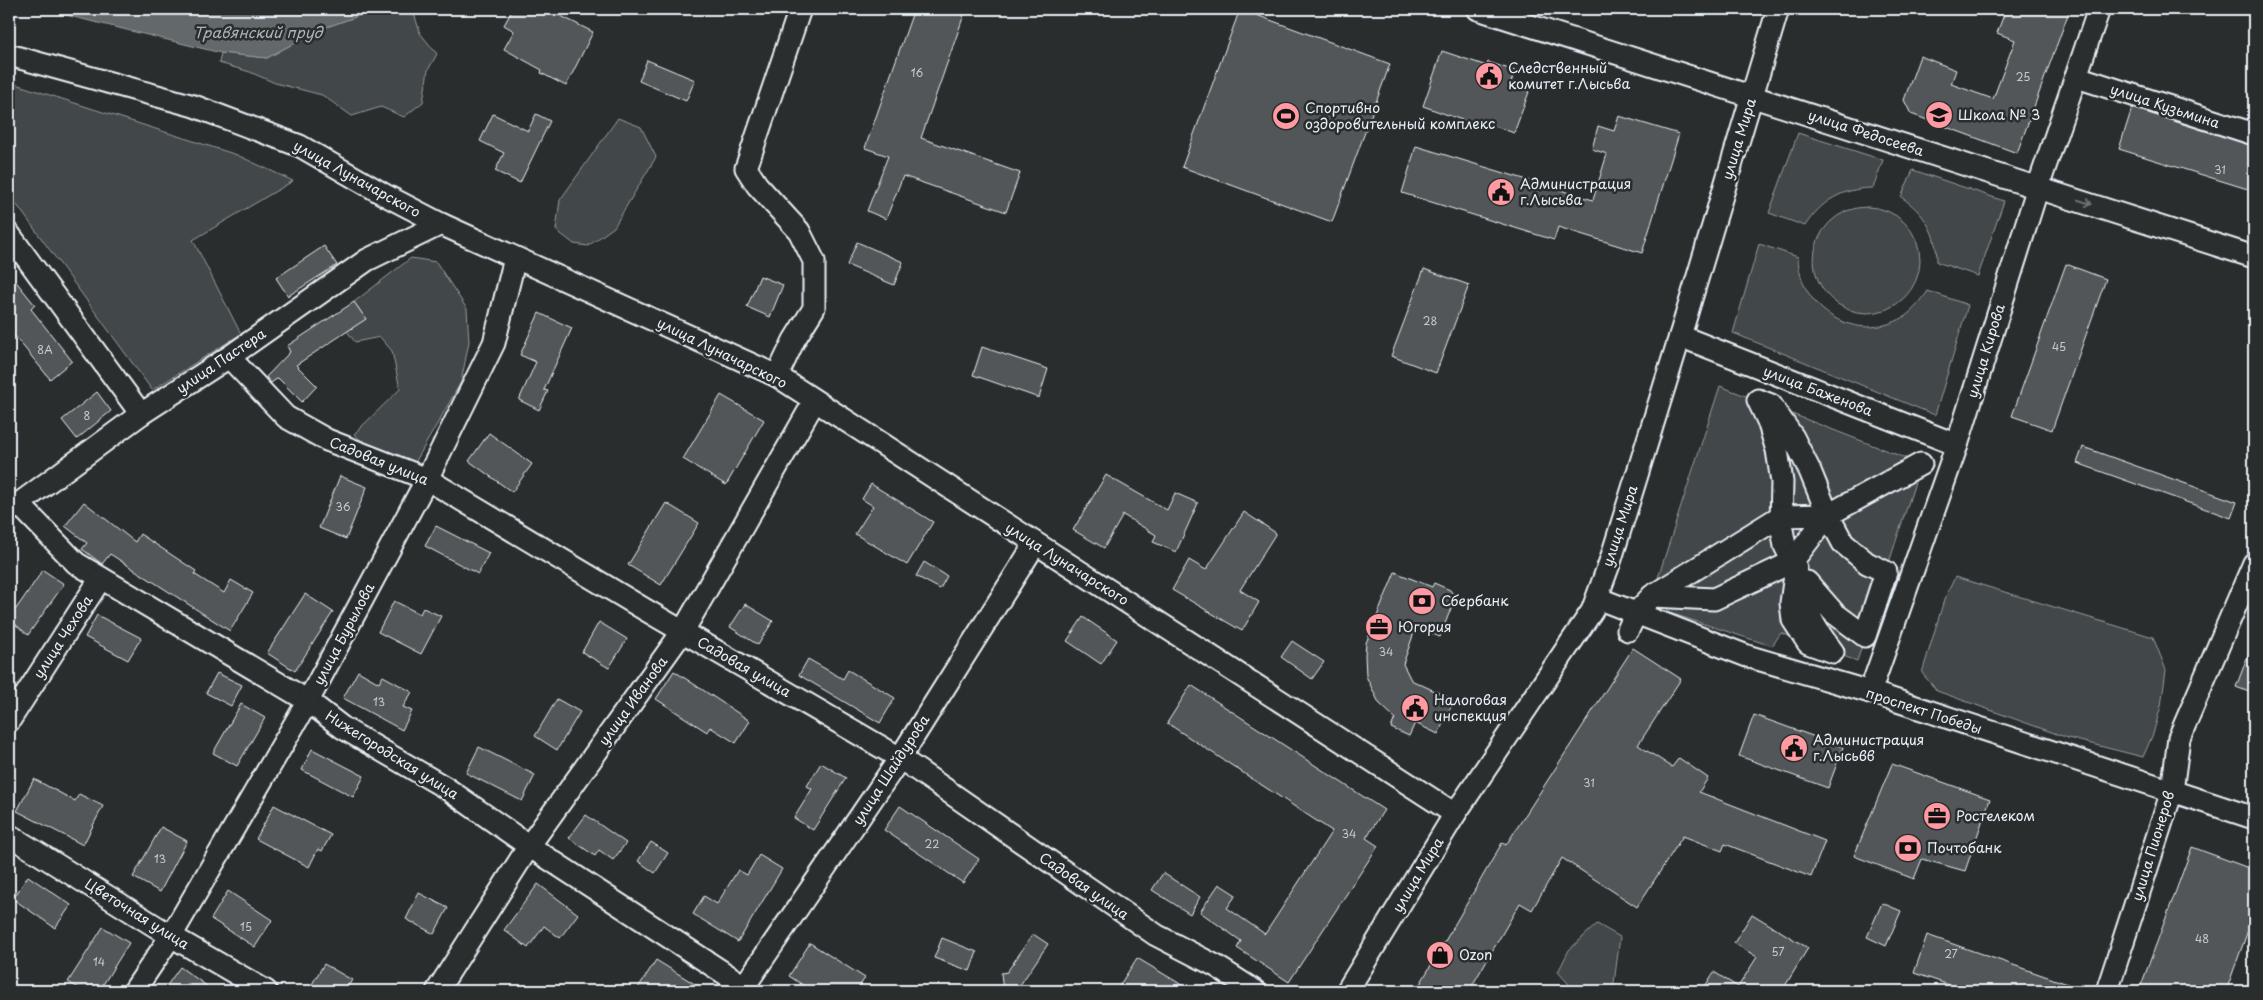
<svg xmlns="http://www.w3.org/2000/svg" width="2263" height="1000" font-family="'Playpen Sans',sans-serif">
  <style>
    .green { fill: #424648; stroke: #959ca0 }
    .water { fill: #63686b; stroke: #989fa3 }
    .building { fill: #535759; stroke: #e8f1f8 }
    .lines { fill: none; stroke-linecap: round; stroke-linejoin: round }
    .minor-casing { stroke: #e8f1f8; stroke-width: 25 }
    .minor { stroke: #2a2d2e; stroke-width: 21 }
    .oneway { stroke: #6c7275 }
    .labels { text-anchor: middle; stroke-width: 5; stroke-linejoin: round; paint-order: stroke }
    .number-label { font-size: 11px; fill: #c3cad0 }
    .poi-label { font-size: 14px; fill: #e8f1f8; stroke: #2a2d2e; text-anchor: start }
    .street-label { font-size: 14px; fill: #e8f1f8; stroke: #2a2d2e }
    .water-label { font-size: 15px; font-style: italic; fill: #acb3b9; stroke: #2a2d2e }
  </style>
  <rect width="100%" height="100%" fill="#2a2d2e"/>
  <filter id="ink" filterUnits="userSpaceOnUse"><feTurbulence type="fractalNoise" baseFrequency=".02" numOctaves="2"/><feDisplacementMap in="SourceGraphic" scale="10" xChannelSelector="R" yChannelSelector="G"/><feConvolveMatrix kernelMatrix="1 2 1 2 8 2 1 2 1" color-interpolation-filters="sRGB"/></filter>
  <g filter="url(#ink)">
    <g class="green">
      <path d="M371,9H409L414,13L420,33L437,54L428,70L423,102L404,117L381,107L352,116L322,95L275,83L250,72L219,63L221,53L267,58L318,30L358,16Z"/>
      <path d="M9,82L237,155L293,181L193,240L241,334L152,390L9,194Z"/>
      <path d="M618,118L641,127L656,157L614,227L588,246L574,244L556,230L560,200Z"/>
      <path d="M1798,133L1883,160L1873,188C1843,188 1821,201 1805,226L1769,213Z"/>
      <path d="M1913,170L2004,201L1978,276L1937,262C1937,234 1925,213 1901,197Z"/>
      <circle cx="1867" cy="260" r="53"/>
      <path d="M1759,244L1798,257C1799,310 1857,345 1904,317C1914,310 1921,301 1928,291L1968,305L1935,415L1733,333Z"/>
      <path d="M411,258L436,262L467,309L469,342L461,382L412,468L383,461L354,434L400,389L392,351L380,337L355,342L347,331L366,319L354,302Z"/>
      <path d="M1720,386L1921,464L1857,661L1781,633L1772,646L1670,613L1654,590Z"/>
      <path d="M1955,577L2153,637L2166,670L2161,706L2153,734L2143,757L2068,738L1937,691L1922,673L1944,600Z"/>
      <path d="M1597,924L1620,937L1613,991H1575L1558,972L1569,950Z"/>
    </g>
    <path class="water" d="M41,9H371L358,16L318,30L267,58L221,53Z"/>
    <g class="building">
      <path d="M513,9H547L593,32L566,86L541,73L542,70L504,49L514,31L504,25Z"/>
      <path d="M914,9H966L921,138L1020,173L1006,212L903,176L886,219L867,211L888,156L865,148Z"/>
      <path d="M1240,9L1390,64L1332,222L1182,167Z"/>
      <path d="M2006,9H2070L2017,153L1911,114L1904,100L1920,56L1956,70L1951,84L1993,99L2015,40L1997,33Z"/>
      <path d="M1442,51L1487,66L1488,62L1515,71L1510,85L1529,92L1514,133L1478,120L1476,125L1423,106Z"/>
      <path d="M647,60L695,80L686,101L639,81Z"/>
      <path d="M2132,108L2254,146V191L2119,149Z"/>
      <path d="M493,114L528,131L536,114L550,121L520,183L495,171L504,153L480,141Z"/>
      <path d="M1619,116L1679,134L1642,253L1558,227L1554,240L1402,193L1416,146L1593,200L1607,154L1592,149L1598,126L1614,131Z"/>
      <path d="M857,242L903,262L894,285L847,265Z"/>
      <path d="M324,246L337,265L288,296L276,278Z"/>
      <path d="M2066,264L2106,279L2052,430L2012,416Z"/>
      <path d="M1424,269L1469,285L1436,373L1391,356Z"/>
      <path d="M9,273L35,305L31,309L72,361L50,379L9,329Z"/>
      <path d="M760,276L783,285L770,317L747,307Z"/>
      <path d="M354,302L366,319L296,365L317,386L302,402L278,378L271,383L266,377L290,352L287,346Z"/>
      <path d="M539,313L572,328L544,390L548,391L539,410L519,400L536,362L520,355Z"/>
      <path d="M982,347L1048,369L1039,398L973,375Z"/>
      <path d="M97,392L111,411L77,439L62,420Z"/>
      <path d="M721,395L764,420L726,485L683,459Z"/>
      <path d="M489,433L532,464L512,492L469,461Z"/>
      <path d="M2083,447L2237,502L2231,518L2077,463Z"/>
      <path d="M1106,475L1167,510L1175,493L1198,503L1176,552L1153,542L1156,535L1123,515L1104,548L1073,530Z"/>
      <path d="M340,476L367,487L346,539L319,528Z"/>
      <path d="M871,484L933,522L907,565L855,534L873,506L862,499Z"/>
      <path d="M84,502L135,542L140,534L196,571L194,574L224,593L231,580L253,593L230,631L110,554L102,564L82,549L87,543L65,526Z"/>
      <path d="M666,503L699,523L661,585L628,565Z"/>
      <path d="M1244,512L1276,533L1240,590L1259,602L1242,631L1172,590L1189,560L1206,570Z"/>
      <path d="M436,526L489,553L478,574L425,546Z"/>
      <path d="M924,562L947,576L940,589L916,576Z"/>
      <path d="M43,570L64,584L28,635L9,619Z"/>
      <path d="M1395,572L1432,587L1434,583L1450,590L1453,594V603L1440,637L1416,627L1403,664L1411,680L1450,698L1451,707L1438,734L1415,723L1409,736L1391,728L1395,718L1379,703L1366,676L1365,655L1366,643Z"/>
      <path d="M305,594L333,612L295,671L267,653Z"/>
      <path d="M394,601L420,614L423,608L441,616L421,654L378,632Z"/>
      <path d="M745,604L773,621L758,645L730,627Z"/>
      <path d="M97,615L141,638L128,660L85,637Z"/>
      <path d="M1083,617L1117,640L1101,664L1067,641Z"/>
      <path d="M599,622L627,639L609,668L582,652Z"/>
      <path d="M1292,641L1324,662L1312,679L1281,657Z"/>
      <path d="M2253,642L2254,643V694L2236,687Z"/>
      <path d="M1633,648L1681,679L1638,745L1672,767L1679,758L1708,778L1699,792L1825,841L1811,877L1725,844L1722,851L1683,836L1637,907L1562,858L1532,910L1520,903L1469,991H1416L1502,843L1506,845Z"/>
      <path d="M808,659L843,679L848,670L895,698L880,723L799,675Z"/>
      <path d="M358,671L379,683L383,676L412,692L403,707L412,711L402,730L343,698Z"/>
      <path d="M674,671L750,721L736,743L710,727L707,732L656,699Z"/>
      <path d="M217,673L242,685L231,706L206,693Z"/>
      <path d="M1191,685L1384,810L1366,838L1378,846L1289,982L1237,948L1241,941L1200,912L1219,884L1236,895L1227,908L1265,934L1332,831L1167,723Z"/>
      <path d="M557,699L580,712L557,750L535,736Z"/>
      <path d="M241,704L265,718L237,766L213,753Z"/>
      <path d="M1754,715L1843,747L1828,788L1739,756Z"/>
      <path d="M479,747L535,775L522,801L466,773Z"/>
      <path d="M312,749L364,776L353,797L302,770Z"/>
      <path d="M821,763L846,778L813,830L794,818L812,789L807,786Z"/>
      <path d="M1892,764L1990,799L1965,871L1922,859L1914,879L1854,856Z"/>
      <path d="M34,779L75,801L79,794L103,806L83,845L17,811Z"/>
      <path d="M274,805L331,835L322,851L318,849L309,867L256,839Z"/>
      <path d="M900,806L979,859L963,883L884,830Z"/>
      <path d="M586,815L626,843L613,860L599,850L595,856L569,838Z"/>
      <path d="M161,827L187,841L160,892L133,877Z"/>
      <path d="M651,842L668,853L655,873L638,861Z"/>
      <path d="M2192,847L2254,870V914L2226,991H2139Z"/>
      <path d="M759,855L782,869L738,942L693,914L704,896L717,904L738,870L747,875Z"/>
      <path d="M1163,873L1200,897L1190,914L1152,890Z"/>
      <path d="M28,876L71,905L55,928L13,899Z"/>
      <path d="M538,884L578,914L560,938L544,926L528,948L504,930Z"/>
      <path d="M228,891L272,920L255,947L211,919Z"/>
      <path d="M419,893L448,908L434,934L406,919Z"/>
      <path d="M1882,903L1901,911L1886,946L1867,937Z"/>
      <path d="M1752,914L1808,948L1782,991H1702L1714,972L1738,987L1757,957L1734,943Z"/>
      <path d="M103,927L129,943L99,991H84L68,982Z"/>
      <path d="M1033,934L1048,944L1016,991H1003L1001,973L1007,972Z"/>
      <path d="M1927,935L2082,989V991H1967L1914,973Z"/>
      <path d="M942,938L977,952L970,971L934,958Z"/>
      <path d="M810,943L865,978L856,991H812L789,976Z"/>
      <path d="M1137,958L1192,991H1116Z"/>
      <path d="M656,960L706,991H636Z"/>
      <path d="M324,964L352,980L345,991H308Z"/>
      <path d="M180,967L214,991H163Z"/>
    </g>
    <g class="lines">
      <g class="minor-casing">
        <g id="minor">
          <path d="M1478,9L2254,257"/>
          <path d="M9,55L194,106L300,146L385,195L441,224L777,376L1455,814"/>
          <path d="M2077,77L2254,134"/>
          <path d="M9,234L141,414"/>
          <path d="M1680,336L1957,445"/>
          <path d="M229,357L286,417L327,440L427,479L644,609L900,758L1156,935L1216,966L1255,991"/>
          <path d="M777,376L794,340L814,308V261L799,231L757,185L746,168L800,9"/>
          <path d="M1758,400L1771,405L1793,437L1810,471L1828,515L1843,543L1867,563L1886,572L1865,636L1834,613L1807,582C1802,611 1816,630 1833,652L1808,643L1793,620L1791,603L1796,568L1785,546L1781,524L1782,482L1777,450L1768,421Z"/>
          <path d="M19,504L76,563L308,701L343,728L446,788L529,846L744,986"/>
          <path d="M9,511L141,414L229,357L367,260L441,224"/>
          <path d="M1652,596L1714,599L1792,562L1828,515"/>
          <path d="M1597,598L1747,656L1870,692L2254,818"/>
          <path d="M1628,630L1636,613L1652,596L1781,516L1828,515L1921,464"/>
          <path d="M1870,692L1957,445L2038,187L2099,9"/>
          <path d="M9,721L101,578"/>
          <path d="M9,835L171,936L266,991"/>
          <path d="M134,991L171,936L308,701L427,479L494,343L515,258"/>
          <path d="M437,991L529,846L683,631L814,402"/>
          <path d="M741,991L900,758L1035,544"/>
          <path d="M1347,991L1455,814L1592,611L1611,559L1680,336L1778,9"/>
          <path d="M2107,991L2172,791L2179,738L2254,563"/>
        </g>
      </g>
      <use href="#minor" class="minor"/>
    </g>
    <defs><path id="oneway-shaft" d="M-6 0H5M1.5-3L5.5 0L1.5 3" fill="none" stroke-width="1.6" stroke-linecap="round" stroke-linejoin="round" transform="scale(1.25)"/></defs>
    <use class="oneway" href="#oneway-shaft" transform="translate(2085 202) rotate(18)"/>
  </g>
  <defs>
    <g id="civic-disc" transform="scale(1.4375)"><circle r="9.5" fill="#ff9aa2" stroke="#2a2d2e"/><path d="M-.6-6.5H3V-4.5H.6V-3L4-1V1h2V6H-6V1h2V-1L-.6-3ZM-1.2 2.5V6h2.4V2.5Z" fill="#111"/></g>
    <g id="school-disc" transform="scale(1.4375)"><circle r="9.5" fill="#ff9aa2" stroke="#2a2d2e"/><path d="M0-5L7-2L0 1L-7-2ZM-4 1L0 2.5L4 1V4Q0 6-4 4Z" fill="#111"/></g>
    <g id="stadium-disc" transform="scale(1.4375)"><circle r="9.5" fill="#ff9aa2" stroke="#2a2d2e"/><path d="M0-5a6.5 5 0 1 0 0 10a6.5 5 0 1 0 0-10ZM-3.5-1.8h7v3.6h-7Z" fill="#111"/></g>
    <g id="bank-disc" transform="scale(1.4375)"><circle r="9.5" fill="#ff9aa2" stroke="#2a2d2e"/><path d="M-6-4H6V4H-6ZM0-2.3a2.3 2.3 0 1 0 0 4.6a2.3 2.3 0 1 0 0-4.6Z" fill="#111"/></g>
    <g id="office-disc" transform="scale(1.4375)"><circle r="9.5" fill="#ff9aa2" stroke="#2a2d2e"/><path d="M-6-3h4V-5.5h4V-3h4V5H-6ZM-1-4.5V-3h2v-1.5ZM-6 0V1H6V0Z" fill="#111"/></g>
    <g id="shop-disc" transform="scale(1.4375)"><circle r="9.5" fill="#ff9aa2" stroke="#2a2d2e"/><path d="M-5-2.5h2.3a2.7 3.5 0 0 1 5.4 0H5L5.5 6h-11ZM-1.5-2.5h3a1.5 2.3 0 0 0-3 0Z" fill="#111"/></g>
  </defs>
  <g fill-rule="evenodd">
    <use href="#civic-disc" x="1489" y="76"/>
    <use href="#school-disc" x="1939" y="115"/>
    <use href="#stadium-disc" x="1286" y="116"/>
    <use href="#civic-disc" x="1501" y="192"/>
    <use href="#bank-disc" x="1422" y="601"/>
    <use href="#office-disc" x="1379" y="627"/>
    <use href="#civic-disc" x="1415" y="708"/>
    <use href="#civic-disc" x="1794" y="748"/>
    <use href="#office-disc" x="1937" y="816"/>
    <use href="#bank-disc" x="1908" y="848"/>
    <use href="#shop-disc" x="1440" y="955"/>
  </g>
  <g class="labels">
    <g class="number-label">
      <text x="917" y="77">16</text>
      <text x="2023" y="81">25</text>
      <text x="2220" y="174">31</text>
      <text x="1430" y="325">28</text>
      <text x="2059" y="351">45</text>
      <text x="45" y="354">8А</text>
      <text x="87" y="420">8</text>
      <text x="343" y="511">36</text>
      <text x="1386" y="656">34</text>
      <text x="379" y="706">13</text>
      <text x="1589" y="787">31</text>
      <text x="1349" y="838">34</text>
      <text x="932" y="848">22</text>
      <text x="160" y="863">13</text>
      <text x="246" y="931">15</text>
      <text x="2202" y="943">48</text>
      <text x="1778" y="956">57</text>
      <text x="1951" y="958">27</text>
      <text x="99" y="966">14</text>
    </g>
    <g class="poi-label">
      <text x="1508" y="73">Следственный<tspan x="1508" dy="16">комитет г.Лысьва</tspan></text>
      <text x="1305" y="113">Спортивно<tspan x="1305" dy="16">оздоровительный комплекс</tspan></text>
      <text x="1958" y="120">Школа № 3</text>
      <text x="1520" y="189">Администрация<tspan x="1520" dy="16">г.Лысьва</tspan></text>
      <text x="1441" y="606">Сбербанк</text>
      <text x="1398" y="632">Югория</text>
      <text x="1434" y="705">Налоговая<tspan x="1434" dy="16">инспекция</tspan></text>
      <text x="1813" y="745">Администрация<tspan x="1813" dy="16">г.Лысьвв</tspan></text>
      <text x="1956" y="821">Ростелеком</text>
      <text x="1927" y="853">Почтобанк</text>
      <text x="1459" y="960">Ozon</text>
    </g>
    <g class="street-label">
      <text transform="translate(2165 106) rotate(18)" y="5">улица Кузьмина</text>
      <text transform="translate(1866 133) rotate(18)" y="5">улица Федосеева</text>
      <text transform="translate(1739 139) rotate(-73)" y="5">улица Мира</text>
      <text transform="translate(357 179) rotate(29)" y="5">улица Луначарского</text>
      <text transform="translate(1986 351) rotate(-73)" y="5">улица Кирова</text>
      <text transform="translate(722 353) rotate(26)" y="5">улица Луначарского</text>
      <text transform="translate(221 361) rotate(-34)" y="5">улица Пастера</text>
      <text transform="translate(1818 391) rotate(21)" y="5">улица Баженова</text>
      <text transform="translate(379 461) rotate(22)" y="5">Садовая улица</text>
      <text transform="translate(1620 526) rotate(-72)" y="5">улица Мира</text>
      <text transform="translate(1067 564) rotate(32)" y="5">улица Луначарского</text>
      <text transform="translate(344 634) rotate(-62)" y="5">улица Бурылова</text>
      <text transform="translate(63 637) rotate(-57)" y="5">улица Чехова</text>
      <text transform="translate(744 667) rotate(30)" y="5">Садовая улица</text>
      <text transform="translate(633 701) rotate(-54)" y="5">улица Иванова</text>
      <text transform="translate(1924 711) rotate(18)" y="5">проспект Победы</text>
      <text transform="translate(392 755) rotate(32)" y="5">Нижегородская улица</text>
      <text transform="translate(891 770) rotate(-57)" y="5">улица Шайдурова</text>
      <text transform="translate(2153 846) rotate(-73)" y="5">улица Пионеров</text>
      <text transform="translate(1418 875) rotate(-59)" y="5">улица Мира</text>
      <text transform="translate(1084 886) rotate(35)" y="5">Садовая улица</text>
      <text transform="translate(137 914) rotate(32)" y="5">Цветочная улица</text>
    </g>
    <g class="water-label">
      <text x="258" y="38">Травянский пруд</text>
    </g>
  </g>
  <rect width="2263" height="1000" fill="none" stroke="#2a2d2e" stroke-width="30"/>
  <rect x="15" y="15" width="2233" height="970" fill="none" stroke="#e8f1f8" stroke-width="2" filter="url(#ink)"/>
</svg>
